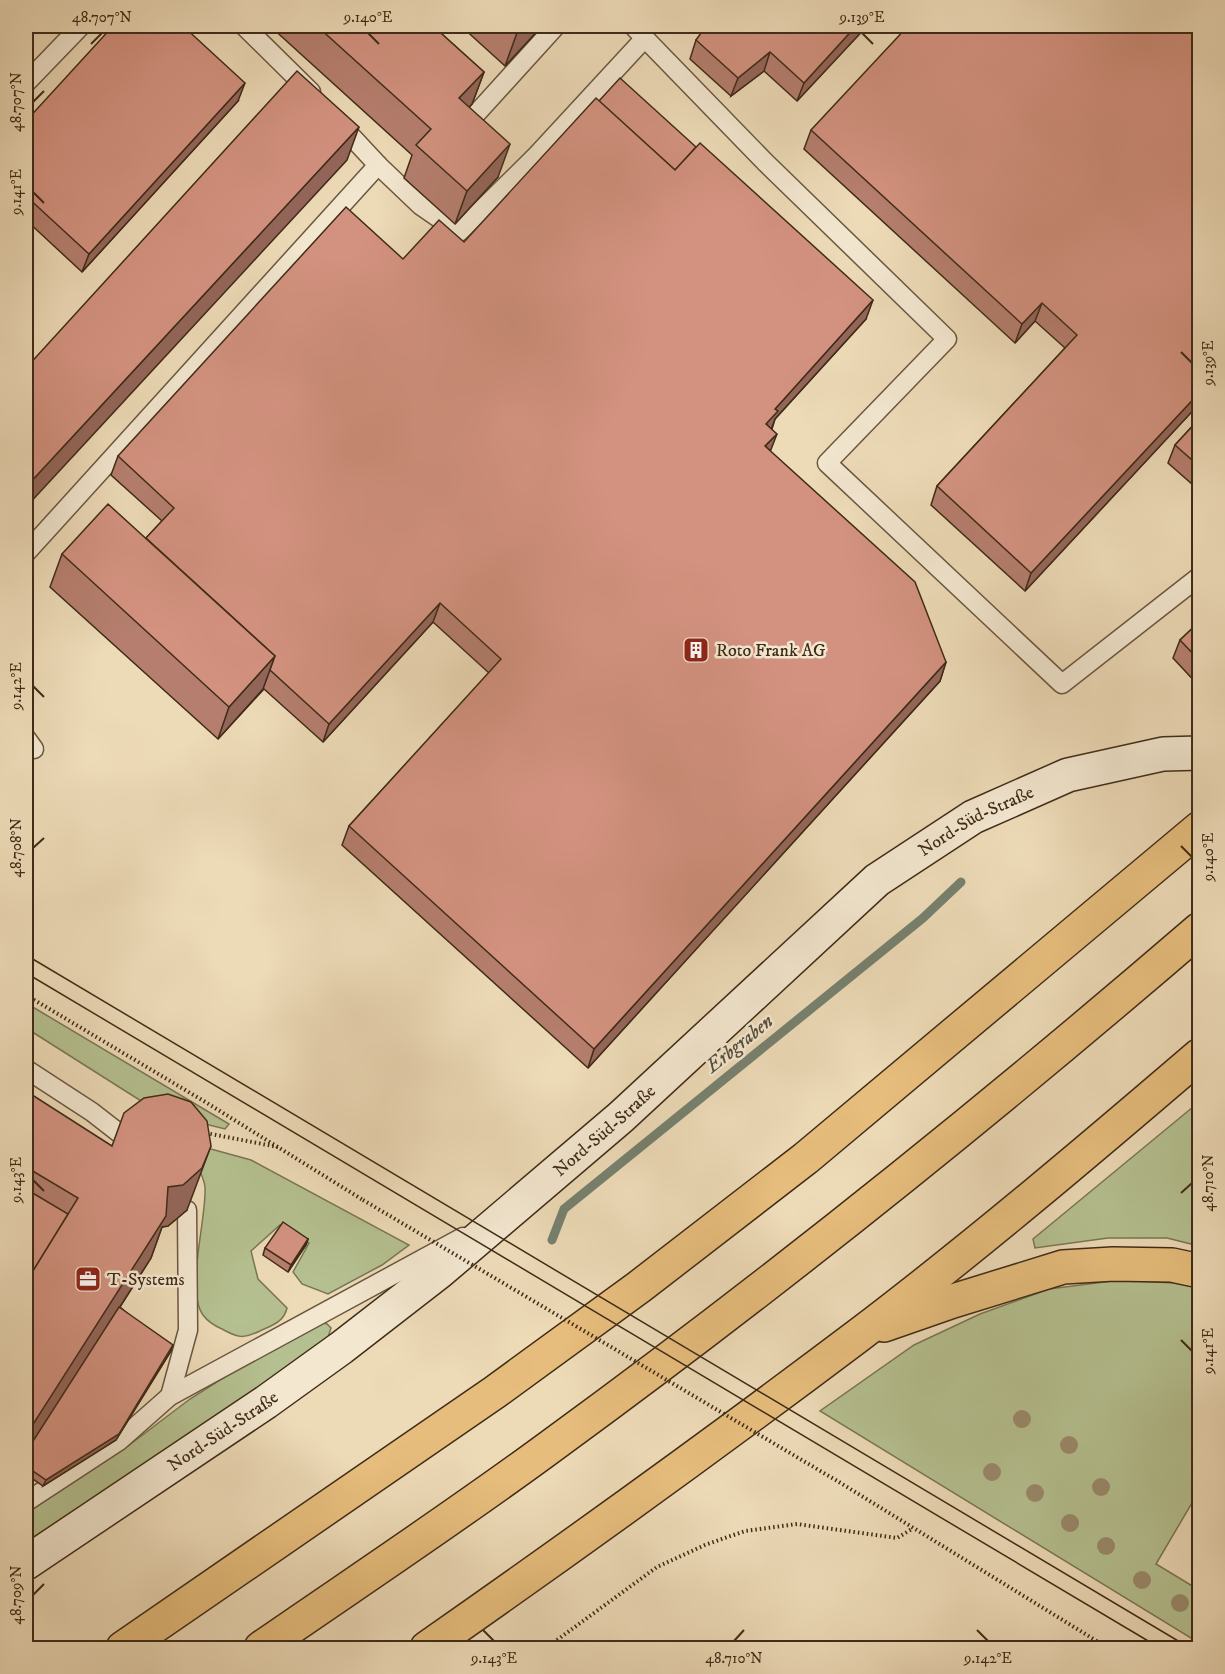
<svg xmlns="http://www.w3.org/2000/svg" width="1225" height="1674" font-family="'IM FELL DW Pica',serif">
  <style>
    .green { fill: #b5c090; stroke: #7a7654; stroke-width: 1.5 }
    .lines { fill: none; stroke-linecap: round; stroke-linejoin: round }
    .stream { stroke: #76816f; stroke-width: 9 }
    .lane-casing { stroke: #6a573f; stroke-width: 21 }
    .secondary-casing { stroke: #3f2b17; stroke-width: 36 }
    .highway-casing { stroke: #3f2b17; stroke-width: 36 }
    .path { stroke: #3f2b17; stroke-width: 4; stroke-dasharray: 1.5 3; stroke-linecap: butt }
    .lane { stroke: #f3e7d0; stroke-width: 18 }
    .secondary { stroke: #f3e7d0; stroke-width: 33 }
    .highway { stroke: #e6bd7c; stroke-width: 33 }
    .tram { stroke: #3f2b17; stroke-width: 1.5 }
    .path-bridge { stroke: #3f2b17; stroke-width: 4; stroke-dasharray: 1.5 3; stroke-linecap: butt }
    .tree { fill: #9a8a6c }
    .wall { fill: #b57e6e; stroke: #3f2b17; stroke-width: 1.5 }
    .shaded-wall { fill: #94665a; stroke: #3f2b17; stroke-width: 1.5 }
    .building { fill: #d39280; stroke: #3f2b17; stroke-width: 1.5 }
    .ticks { fill: none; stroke: #3f2b17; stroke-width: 2 }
    .labels { text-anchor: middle; stroke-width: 5; stroke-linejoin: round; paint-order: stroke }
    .poi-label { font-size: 18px; fill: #3f2b17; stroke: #f3e7d0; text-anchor: start }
    .street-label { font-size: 18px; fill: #3f2b17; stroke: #f3e7d0 }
    .water-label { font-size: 20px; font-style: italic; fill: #564f3c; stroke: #f3e7d0 }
    .neatline { fill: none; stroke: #3f2b17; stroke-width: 2 }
    .ticks-label { font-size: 15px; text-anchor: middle; fill: #3f2b17 }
  </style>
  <rect width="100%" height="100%" fill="#eddab7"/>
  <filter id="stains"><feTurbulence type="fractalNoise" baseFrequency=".00333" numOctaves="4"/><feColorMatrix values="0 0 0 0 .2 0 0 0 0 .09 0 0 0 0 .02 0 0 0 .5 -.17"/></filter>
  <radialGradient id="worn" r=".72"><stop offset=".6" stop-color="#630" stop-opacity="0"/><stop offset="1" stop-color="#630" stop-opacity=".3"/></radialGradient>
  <g class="green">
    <path d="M26,1003L229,1124L225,1129L189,1120L149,1106L26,1028Z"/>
    <path d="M1199,1102V1246L1167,1238H1108L1035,1248L1033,1239Z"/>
    <path d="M200,1146L251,1160L409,1245L382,1265L328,1294L302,1284L293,1272L309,1243L280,1225L251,1251L258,1279L287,1308C284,1322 272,1325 260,1331C243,1339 238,1338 222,1329C215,1326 208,1322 203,1315C185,1290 207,1218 205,1187C204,1177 197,1166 194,1157Z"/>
    <path d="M1120,1280L1173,1283L1199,1288V1491L1156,1564L1199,1590V1643L820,1411L914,1345L980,1314L1049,1289Z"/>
    <path d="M320,1322L327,1324L331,1328L328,1337L196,1433L26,1547V1513L128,1446L190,1399L256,1357Z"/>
  </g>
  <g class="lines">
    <path class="stream" d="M552,1240L564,1209L923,918L961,882"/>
    <g class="lane-casing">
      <g id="lane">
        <path d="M244,26L311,92"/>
        <path d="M633,26L765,162L947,339L827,463L1062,684L1200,576"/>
        <path d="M26,83L81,26"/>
        <path d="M477,113L556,26"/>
        <path d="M337,121L378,165L420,205L459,232L535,157L644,39"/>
        <path d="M26,553L378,165"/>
        <path d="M26,738L34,749"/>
        <path d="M26,1069L92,1112L128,1140"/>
        <path d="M170,1396L188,1330L187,1210"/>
        <path d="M26,1502L119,1441L170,1396L463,1237"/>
      </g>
    </g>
    <g class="secondary-casing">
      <g id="secondary">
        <path id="s1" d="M26,1563L266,1402L341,1348L439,1272L621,1117L877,880L973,817L1068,775L1163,754L1200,753"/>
      </g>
    </g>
    <g class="highway-casing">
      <g id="highway">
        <path d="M884,1325L953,1301L1063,1267L1113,1264L1172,1265L1200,1271"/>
        <path d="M123,1648L495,1392L639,1287L806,1158L1200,828"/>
        <path d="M261,1648C358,1581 458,1515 554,1444C776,1282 991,1109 1200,929"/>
        <path d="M427,1648C573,1546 717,1442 859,1335C976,1246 1088,1151 1200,1055"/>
      </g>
    </g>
    <g class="path">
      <path d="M26,995L207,1103L363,1200"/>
      <path d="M206,1133L278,1147"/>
      <path d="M839,1482L1108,1648"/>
      <path d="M546,1648L657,1567L705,1545L745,1531L797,1524L897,1538L912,1529"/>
    </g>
    <use href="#lane" class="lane"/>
    <use href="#secondary" class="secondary"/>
    <use href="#highway" class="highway"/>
    <g class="tram">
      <path d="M26,955L1190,1648"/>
      <path d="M26,973L1160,1648"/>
    </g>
    <path class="path-bridge" d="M363,1200L839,1482"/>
  </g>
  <g class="tree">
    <circle cx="1022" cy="1419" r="9"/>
    <circle cx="1069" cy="1445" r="9"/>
    <circle cx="992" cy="1472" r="9"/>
    <circle cx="1101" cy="1487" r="9"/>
    <circle cx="1035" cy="1493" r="9"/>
    <circle cx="1070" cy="1523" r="9"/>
    <circle cx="1106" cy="1546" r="9"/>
    <circle cx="1142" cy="1580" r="9"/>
    <circle cx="1180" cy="1603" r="9"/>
  </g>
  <g class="wall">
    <path d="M270,26H433L484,72L472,104L469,107L498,177L455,224L404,178L412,155Z"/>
    <path d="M461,26H542L505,66Z"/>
    <path d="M867,26L797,101L764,71L731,96L690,59L696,40Z"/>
    <path d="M1200,26V403L1025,591L931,505L937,486L1065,348L1035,321L1015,343L804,149L811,130Z"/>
    <path d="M238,101L82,272L26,220V121Z"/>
    <path d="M464,242L866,319L775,419L772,429L770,451L946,662L940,681L588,1068L342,845L349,826L489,673L433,622L323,742L264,689L218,739L50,587L62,554L146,538L162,521L111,475L118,456L403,259Z"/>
    <path d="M1200,418V491L1168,463L1175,445Z"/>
    <path d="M1200,621V687L1173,658L1180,640Z"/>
    <path d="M26,1091L187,1210L168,1226L162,1227L151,1258L120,1307L171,1351L116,1440L43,1486L26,1474Z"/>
    <path d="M308,1239L306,1245L288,1272L263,1255L265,1248Z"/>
  </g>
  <g class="shaded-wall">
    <path d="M30,26H40L26,42V31Z"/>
    <path d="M524,26H542L505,66L517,33Z"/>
    <path d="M856,26H867L797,101L804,83Z"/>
    <path d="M770,52L764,71L731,96L738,78Z"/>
    <path d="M484,72L472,104L448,131L459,98Z"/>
    <path d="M245,83L238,101L82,272L89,254Z"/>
    <path d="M359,127L347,160L26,507V487Z"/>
    <path d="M510,144L498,177L455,224L467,191Z"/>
    <path d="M873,300L866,319L775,419L771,430L766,424L775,409Z"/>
    <path d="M1042,303L1035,321L1015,343L1022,324Z"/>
    <path d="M1200,392V403L1025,591L1031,573Z"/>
    <path d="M777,434L770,452L765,446Z"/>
    <path d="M440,603L433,622L323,742L329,724Z"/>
    <path d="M275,656L263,689L218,739L229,707Z"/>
    <path d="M946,662L940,681L588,1068L594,1049Z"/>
    <path d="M211,1146L187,1210L168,1226L162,1227L151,1258L26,1454V1430L168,1187Z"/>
    <path d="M308,1239L306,1245L288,1272L291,1265Z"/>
    <path d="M173,1345L171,1351L116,1440L43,1486L46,1480Z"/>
  </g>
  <g class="building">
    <path d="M26,26H30L26,31Z"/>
    <path d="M113,26H183L245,83L89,254L26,196V121Z"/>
    <path d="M317,26H433L484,72L459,98L510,144L467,191L416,145L431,129Z"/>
    <path d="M509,26H524L517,33Z"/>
    <path d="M706,26H856L804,83L770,52L738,78L696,40Z"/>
    <path d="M908,26H1200V392L1031,573L937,486L1077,335L1042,303L1022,324L811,130Z"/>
    <path d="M297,71L359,127L26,487V368Z"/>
    <path d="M620,78L696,147L675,170L599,101Z"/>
    <path d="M596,98L675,170L700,143L873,300L775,409L778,411L766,424L777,434L765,446L915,582L946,662L594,1049L349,826L501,659L440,603L329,724L270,670L275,656L146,538L174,508L118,456L346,207L403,259L439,220L464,242Z"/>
    <path d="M1200,418V467L1175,445Z"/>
    <path d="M108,504L275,656L229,707L62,554Z"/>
    <path d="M1200,621V661L1180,640Z"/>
    <path d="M26,1091L112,1146L124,1113L144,1098L168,1094L191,1102L207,1121L211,1146L202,1168L183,1185L168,1187L166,1216L32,1426L26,1430V1282L78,1198L26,1167Z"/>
    <path d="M26,1189L68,1214L26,1282Z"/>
    <path d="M283,1222L308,1239L291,1265L265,1248Z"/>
    <path d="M119,1307L173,1345L119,1434L46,1480L26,1466V1452Z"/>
  </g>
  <path class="ticks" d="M368,33L379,44M862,33L873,44M91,44L102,33M33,102L44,91M33,192L44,203M1181,352L1192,363M33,686L44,697M1181,846L1192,857M33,848L44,838M33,1180L44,1191M1181,1193L1192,1183M1181,1340L1192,1351M33,1595L44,1584M483,1630L494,1641M977,1630L988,1641M734,1641L744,1630"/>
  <defs>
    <g id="building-square" transform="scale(1.35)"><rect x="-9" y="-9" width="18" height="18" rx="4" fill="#8f2418" stroke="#f3e7d0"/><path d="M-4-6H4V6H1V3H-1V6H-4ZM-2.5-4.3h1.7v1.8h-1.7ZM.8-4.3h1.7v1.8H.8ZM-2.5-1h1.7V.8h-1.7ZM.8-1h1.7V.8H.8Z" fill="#fff"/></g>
    <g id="office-square" transform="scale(1.35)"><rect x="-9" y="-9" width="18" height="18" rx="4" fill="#8f2418" stroke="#f3e7d0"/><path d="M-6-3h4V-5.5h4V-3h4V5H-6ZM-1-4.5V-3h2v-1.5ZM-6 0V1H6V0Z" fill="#fff"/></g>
  </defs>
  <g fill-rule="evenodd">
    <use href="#building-square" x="696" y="650"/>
    <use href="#office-square" x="88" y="1279"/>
  </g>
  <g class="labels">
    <g class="poi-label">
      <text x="716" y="656">Roto Frank AG</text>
      <text x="107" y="1285">T-Systems</text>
    </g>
    <g class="street-label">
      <text dy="6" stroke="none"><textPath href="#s1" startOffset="1209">Nord-Süd-Straße</textPath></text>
      <text dy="6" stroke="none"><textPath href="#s1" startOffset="723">Nord-Süd-Straße</textPath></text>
      <text dy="6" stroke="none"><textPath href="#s1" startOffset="237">Nord-Süd-Straße</textPath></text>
    </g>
    <g class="water-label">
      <text transform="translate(739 1043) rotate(-39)" y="7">Erbgraben</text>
    </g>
  </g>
  <rect width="1225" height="1674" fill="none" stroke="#eddab7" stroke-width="66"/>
  <rect x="33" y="33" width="1159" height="1608" class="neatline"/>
  <g class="ticks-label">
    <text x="102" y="22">48.707°N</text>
    <text x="368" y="22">9.140°E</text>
    <text x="862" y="22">9.139°E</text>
    <text transform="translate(16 102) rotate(-90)" y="5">48.707°N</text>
    <text transform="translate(16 192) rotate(-90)" y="5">9.141°E</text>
    <text transform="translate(1208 363) rotate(-90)" y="5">9.139°E</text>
    <text transform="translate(16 686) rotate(-90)" y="5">9.142°E</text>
    <text transform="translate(16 848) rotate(-90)" y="5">48.708°N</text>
    <text transform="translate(1208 857) rotate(-90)" y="5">9.140°E</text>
    <text transform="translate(16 1180) rotate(-90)" y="5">9.143°E</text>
    <text transform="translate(1208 1183) rotate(-90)" y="5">48.710°N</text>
    <text transform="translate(1208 1351) rotate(-90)" y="5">9.141°E</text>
    <text transform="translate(16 1595) rotate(-90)" y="5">48.709°N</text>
    <text x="494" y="1663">9.143°E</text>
    <text x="734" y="1663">48.710°N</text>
    <text x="988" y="1663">9.142°E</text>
  </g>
  <rect width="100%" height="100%" filter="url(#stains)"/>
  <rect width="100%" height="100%" fill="url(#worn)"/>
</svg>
